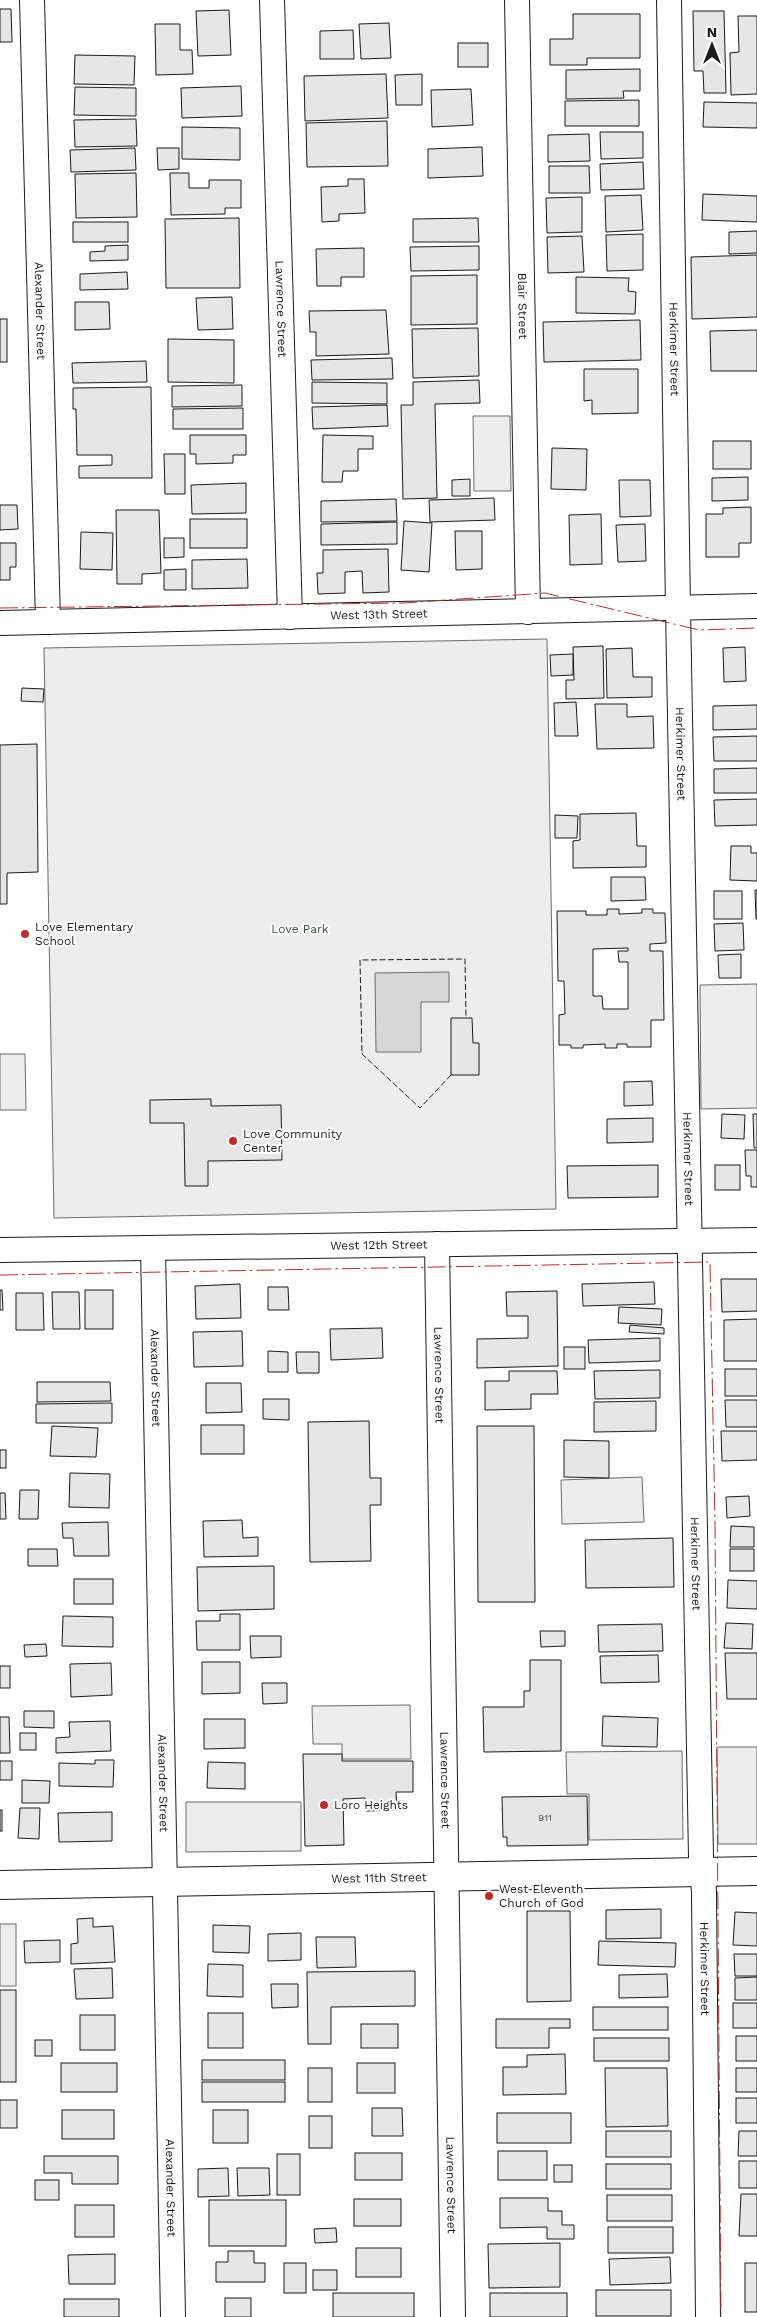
<svg xmlns="http://www.w3.org/2000/svg" width="757" height="2317" font-family="'Work Sans',sans-serif">
  <style>
    .built { fill: #ededed; stroke: #6a6a6a }
    .water { fill: #d7d7d7; stroke: #6a6a6a }
    .building { fill: #e6e6e6; stroke: #1a1a1a; fill-rule: evenodd }
    .lines { fill: none; stroke-linecap: round; stroke-linejoin: round }
    .minor-casing { stroke: #1a1a1a; stroke-width: 26 }
    .major-casing { stroke: #1a1a1a; stroke-width: 30 }
    .minor { stroke: #fff; stroke-width: 24 }
    .major { stroke: #fff; stroke-width: 28 }
    .fence { stroke: #1a1a1a; stroke-width: 1; stroke-dasharray: 6 2.5; stroke-linecap: butt }
    .power { stroke: #c62828; stroke-width: 1; stroke-dasharray: 18 4 2.5 4; stroke-linecap: butt }
    .poi-dot { fill: #c62828; stroke: #fff; stroke-width: 2 }
    .labels { text-anchor: middle; stroke-width: 4; stroke-linejoin: round; paint-order: stroke }
    .number-label { font-size: 10px; fill: #4d4d4d }
    .street-label { font-size: 12px; fill: #1a1a1a; stroke: #fff }
    .poi-label { font-size: 12px; fill: #1a1a1a; stroke: #fff; text-anchor: start }
    .park-label { font-size: 12px; fill: #2b5a34; stroke: #fff }
  </style>
  <rect width="100%" height="100%" fill="#fff"/>
  <g class="built">
    <path d="M473,416H510L511,491H474Z"/>
    <path d="M547,639L556,1209L54,1218L44,648Z"/>
    <path d="M757,984V1108L701,1109L700,985Z"/>
    <path d="M0,1054H25L26,1110H0Z"/>
    <path d="M642,1477L644,1522L562,1524L561,1480Z"/>
    <path d="M410,1705L411,1759H342V1744H313L312,1706Z"/>
    <path d="M717,1747H757V1844H718Z"/>
    <path d="M682,1751L683,1839L589,1840V1794H567L566,1752Z"/>
    <path d="M186,1802H301V1851L186,1852Z"/>
    <rect x="0" y="1924" width="16" height="62"/>
  </g>
  <path class="water" d="M449,972V1002H421V1052H376L375,973Z"/>
  <g class="building">
    <path d="M0,9H11L12,42H0Z"/>
    <path d="M229,10L231,55L198,56L196,11Z"/>
    <path d="M693,11H724L726,93H704L703,71H694Z"/>
    <path d="M573,14H640V58H587V65H550V39H573Z"/>
    <path d="M738,16H757V94L731,95L730,53L739,52Z"/>
    <path d="M389,23L391,58L361,59L359,24Z"/>
    <path d="M155,24H180V50H192L193,74L156,75Z"/>
    <path d="M353,30L354,59H320V31Z"/>
    <rect x="458" y="43" width="30" height="24"/>
    <path d="M75,55L135,56L134,85L74,84Z"/>
    <path d="M640,69V91H623L624,98L566,99V70Z"/>
    <path d="M386,74L388,118L305,121L304,76Z"/>
    <path d="M422,74V105H396L395,75Z"/>
    <path d="M241,86L242,116L182,118L181,88Z"/>
    <path d="M75,87L136,88V116L74,115Z"/>
    <path d="M471,89L473,125L432,127L431,90Z"/>
    <path d="M639,100V126H565V101Z"/>
    <path d="M704,102L757,103V128L703,127Z"/>
    <path d="M136,119L137,146L75,147L74,120Z"/>
    <path d="M387,121L388,166L307,167L306,123Z"/>
    <path d="M182,127L240,128V160L182,159Z"/>
    <path d="M600,132H643V158L601,159Z"/>
    <path d="M589,134L590,161L548,162V135Z"/>
    <path d="M482,147L483,176L428,178V149Z"/>
    <path d="M135,148L136,170L71,172L70,150Z"/>
    <path d="M157,148H179V169L158,170Z"/>
    <path d="M643,162L644,189L601,190L600,164Z"/>
    <path d="M549,166H589L590,193H549Z"/>
    <path d="M136,173L137,217L76,218L75,174Z"/>
    <path d="M170,173H189V188H209V180H241V208H225V214L171,215Z"/>
    <path d="M348,179H364L365,213L339,214V221L322,222L321,187L348,186Z"/>
    <path d="M703,194L757,196V222L702,220Z"/>
    <path d="M641,195L643,230L606,232L605,196Z"/>
    <path d="M582,197V232L547,233L546,198Z"/>
    <path d="M239,218L240,288H166L165,219Z"/>
    <path d="M478,218L479,242H413V219Z"/>
    <rect x="73" y="222" width="55" height="20"/>
    <path d="M757,231V253L729,254V232Z"/>
    <path d="M643,234V270L607,271L606,235Z"/>
    <path d="M582,236L584,272L548,273L547,237Z"/>
    <path d="M128,245V260L90,261V252L105,251V246Z"/>
    <path d="M479,246V270L411,271L410,247Z"/>
    <path d="M364,248V277H341V286H317L316,249Z"/>
    <path d="M757,255V317L692,319L691,257Z"/>
    <path d="M127,272L128,289L80,290V274Z"/>
    <path d="M477,275V324L411,325V276Z"/>
    <path d="M576,277L629,278L628,291L636,292L635,314L576,313Z"/>
    <path d="M232,297L233,329L198,330L196,298Z"/>
    <path d="M75,302H109L110,329L75,330Z"/>
    <path d="M386,310L389,354L316,356V332H310L309,311Z"/>
    <rect x="0" y="319" width="7" height="43"/>
    <path d="M640,320L641,360L544,362L543,322Z"/>
    <path d="M478,328L479,376L413,378L412,329Z"/>
    <path d="M757,330V371H711L710,331Z"/>
    <path d="M168,339L234,340V383L168,382Z"/>
    <path d="M392,358L393,379L312,380L311,360Z"/>
    <path d="M146,361L147,382L73,383L72,363Z"/>
    <path d="M584,369H638V413L592,414V400L584,401Z"/>
    <path d="M479,380L480,403L435,404L437,498L403,499L401,405H413V382Z"/>
    <path d="M312,382L387,383V404L312,403Z"/>
    <path d="M242,385V406L172,407V386Z"/>
    <path d="M151,387L152,478H79V466L112,465V455H77L76,409H73V388Z"/>
    <path d="M387,405L388,426L313,429L312,407Z"/>
    <path d="M243,408V429H173V409Z"/>
    <path d="M190,435H246V455H233V463L196,464V454H190Z"/>
    <path d="M323,435L373,436V449H358V471H343L342,482H322Z"/>
    <rect x="713" y="441" width="38" height="28"/>
    <path d="M552,448L587,449L586,490L551,489Z"/>
    <path d="M164,454H185V494H165Z"/>
    <path d="M748,477V500L712,501V478Z"/>
    <path d="M470,479V496H452V480Z"/>
    <path d="M619,480H650L651,516L620,517Z"/>
    <path d="M246,483V513L192,514L191,485Z"/>
    <path d="M494,498L495,520L430,522L429,500Z"/>
    <path d="M396,499L397,521L321,522V501Z"/>
    <path d="M0,505H17L18,529L0,530Z"/>
    <path d="M751,507V543H739V557H706V514H723V508Z"/>
    <path d="M116,510H159L161,573L142,574V584H117Z"/>
    <path d="M601,514L602,564L570,565L569,515Z"/>
    <rect x="190" y="519" width="57" height="29"/>
    <path d="M404,521L432,523L429,572L401,570Z"/>
    <path d="M397,522V544L321,545V524Z"/>
    <path d="M645,524L646,561L618,562L616,525Z"/>
    <path d="M455,531H482V569L456,570Z"/>
    <path d="M81,532L113,533L112,570L80,569Z"/>
    <path d="M164,538H184V557L164,558Z"/>
    <path d="M0,543H16V567H10V580H0Z"/>
    <path d="M388,549L389,592L363,593L362,571L345,572V593L318,594L317,573H323V550Z"/>
    <path d="M247,559L248,588L192,589V560Z"/>
    <path d="M186,569V590H164V570Z"/>
    <path d="M603,646L604,698L566,699V680H574L573,647Z"/>
    <path d="M745,647L746,681L724,682L723,648Z"/>
    <path d="M632,648L633,677H652V697L607,698L606,649Z"/>
    <path d="M573,654V675L551,676L550,655Z"/>
    <path d="M22,688L44,689L43,702L21,701Z"/>
    <path d="M576,702L578,736H555L554,703Z"/>
    <path d="M595,704H627V717L653,716L654,748L597,749Z"/>
    <path d="M757,705V729L713,730V706Z"/>
    <path d="M757,736V761H714L713,737Z"/>
    <path d="M37,744L38,872L7,873V904H0V745Z"/>
    <path d="M757,768V793H714V769Z"/>
    <path d="M757,799V825L715,826L714,800Z"/>
    <path d="M636,813L637,846H646V867L573,868V841L580,840V814Z"/>
    <path d="M555,815L578,816L577,838H555Z"/>
    <path d="M731,846H751V853H757V881L730,880Z"/>
    <path d="M611,877H645L646,900L611,901Z"/>
    <path d="M755,890H757V919H756Z"/>
    <rect x="714" y="891" width="28" height="28"/>
    <path d="M607,909H619V914L642,913V909H653V913H665L666,943L650,944V951H663L664,1020H651V1047H627V1044H617V1048H605V1044L583,1045V1048H571V1045H559V1015L565,1014L564,981H558L557,911H586V915H607ZM628,948V951H618L619,962H628V1009H603L602,996H593V949Z"/>
    <path d="M743,923L744,950L715,951L714,924Z"/>
    <path d="M741,954V978H719L718,955Z"/>
    <path d="M451,1018H472L473,1043H479V1075H451Z"/>
    <path d="M652,1081L653,1105L624,1106V1082Z"/>
    <path d="M211,1099V1106L281,1105L282,1160L208,1161V1186H185L184,1123H150V1100Z"/>
    <path d="M722,1114L745,1115L744,1139L721,1138Z"/>
    <path d="M753,1114H757V1148H754Z"/>
    <path d="M653,1118V1142L607,1143V1119Z"/>
    <path d="M745,1150H757V1187H751V1176H746Z"/>
    <path d="M658,1165V1197L568,1198L567,1166Z"/>
    <rect x="715" y="1165" width="25" height="25"/>
    <path d="M721,1279H757V1311L722,1312Z"/>
    <path d="M654,1282L655,1304L583,1306L582,1284Z"/>
    <path d="M240,1284L241,1318L196,1319L195,1286Z"/>
    <path d="M268,1287H288L289,1310H268Z"/>
    <path d="M0,1290H2L3,1310H0Z"/>
    <rect x="85" y="1290" width="28" height="39"/>
    <path d="M557,1291L558,1366L477,1368V1339L528,1338V1316H507L506,1292Z"/>
    <path d="M52,1292H79L80,1329H53Z"/>
    <path d="M16,1293H43L44,1330H16Z"/>
    <path d="M619,1307L662,1309L661,1325L618,1323Z"/>
    <path d="M757,1319V1361H724V1320Z"/>
    <path d="M630,1325L664,1328V1334L629,1332Z"/>
    <path d="M382,1328L383,1358L331,1360L330,1329Z"/>
    <path d="M242,1331L243,1366L194,1367L193,1332Z"/>
    <path d="M660,1338V1361L589,1363L588,1340Z"/>
    <rect x="564" y="1347" width="21" height="22"/>
    <path d="M268,1351L288,1352V1372H268Z"/>
    <path d="M296,1352H319V1373H297Z"/>
    <rect x="725" y="1369" width="32" height="27"/>
    <path d="M660,1370V1398L595,1399L594,1371Z"/>
    <path d="M509,1371H557L558,1394H531V1409L485,1410V1381H509Z"/>
    <path d="M37,1382H110L111,1401L37,1402Z"/>
    <path d="M206,1383H241L242,1412L206,1413Z"/>
    <path d="M263,1399H289V1420L263,1419Z"/>
    <path d="M725,1400H757V1427H726Z"/>
    <path d="M656,1401V1431L594,1432V1402Z"/>
    <path d="M112,1403V1423H36V1404Z"/>
    <path d="M369,1421L370,1478H381V1505H370L371,1561L310,1562L308,1422Z"/>
    <rect x="201" y="1425" width="43" height="29"/>
    <path d="M52,1426L98,1428L96,1457L50,1456Z"/>
    <path d="M477,1426H534L535,1602H478Z"/>
    <path d="M721,1431H757V1460L722,1461Z"/>
    <path d="M564,1440L609,1441V1478L564,1477Z"/>
    <rect x="0" y="1450" width="6" height="18"/>
    <path d="M70,1473L110,1474L109,1508L69,1507Z"/>
    <path d="M20,1490H39L38,1519H19Z"/>
    <path d="M0,1493H5L6,1519H0Z"/>
    <path d="M749,1496L750,1516L727,1518L726,1497Z"/>
    <path d="M242,1520L243,1538L258,1537V1556L204,1557L203,1521Z"/>
    <path d="M108,1522L109,1556H74L73,1538H63L62,1523Z"/>
    <path d="M731,1526L754,1527V1547H730Z"/>
    <path d="M673,1538L674,1587L586,1588L585,1540Z"/>
    <path d="M28,1549H57L58,1566H28Z"/>
    <rect x="730" y="1549" width="24" height="22"/>
    <path d="M274,1566V1609L198,1611L197,1567Z"/>
    <rect x="74" y="1579" width="39" height="25"/>
    <path d="M728,1580L757,1581V1609L727,1608Z"/>
    <path d="M220,1614H240V1650H197L196,1621H220Z"/>
    <path d="M63,1616L113,1617V1647L62,1646Z"/>
    <path d="M726,1623L753,1624L752,1649L724,1648Z"/>
    <path d="M662,1624L663,1651L599,1652L598,1625Z"/>
    <path d="M540,1631H565V1646L541,1647Z"/>
    <path d="M250,1636H281V1657L251,1658Z"/>
    <path d="M46,1644L47,1656L25,1657L24,1645Z"/>
    <path d="M725,1653H757V1699H727Z"/>
    <path d="M658,1655L659,1682L601,1683L600,1656Z"/>
    <path d="M530,1660H561V1751L484,1752L483,1707H524V1691H530Z"/>
    <path d="M202,1662H240V1693L202,1694Z"/>
    <path d="M111,1663L112,1695L71,1697L70,1664Z"/>
    <rect x="0" y="1666" width="10" height="22"/>
    <path d="M262,1683H287V1703L263,1704Z"/>
    <path d="M24,1711H54V1728L24,1727Z"/>
    <path d="M603,1716L658,1718L657,1747L602,1746Z"/>
    <path d="M0,1717H9L10,1753H0Z"/>
    <path d="M204,1719H245V1748L204,1749Z"/>
    <path d="M110,1721L111,1751L56,1753V1738L70,1737L69,1722Z"/>
    <rect x="20" y="1733" width="16" height="17"/>
    <path d="M303,1754H342V1761H413V1792H396L397,1810L366,1811L365,1798L343,1799L344,1845L305,1846Z"/>
    <path d="M95,1760H114L113,1787L59,1786V1763L95,1764Z"/>
    <rect x="0" y="1761" width="12" height="19"/>
    <path d="M208,1762L245,1763V1789L207,1788Z"/>
    <path d="M22,1780L50,1781L49,1803H22Z"/>
    <path d="M587,1796L588,1845L507,1846V1837H503L502,1797Z"/>
    <path d="M20,1808H40L39,1839L18,1838Z"/>
    <rect x="0" y="1810" width="2" height="21"/>
    <path d="M112,1812V1841L59,1842L58,1813Z"/>
    <path d="M661,1909V1938L606,1939V1910Z"/>
    <path d="M527,1911H570L571,2001L527,2002Z"/>
    <path d="M735,1912L757,1913V1946L733,1945Z"/>
    <path d="M93,1918V1927L113,1926L115,1962L71,1964V1944L78,1943L77,1919Z"/>
    <path d="M213,1925L250,1926L249,1953L213,1952Z"/>
    <path d="M301,1933V1960L268,1961V1934Z"/>
    <path d="M316,1937H355L356,1967L317,1968Z"/>
    <path d="M60,1940V1962L25,1963L24,1941Z"/>
    <path d="M599,1941L676,1943L675,1967L598,1965Z"/>
    <path d="M734,1954H757V1976H735Z"/>
    <path d="M208,1964L243,1965V1997L207,1996Z"/>
    <path d="M112,1968L113,1998L76,1999L74,1969Z"/>
    <path d="M415,1971V2006L331,2007V2044H308L307,1972Z"/>
    <path d="M667,1974L668,1997L619,1998V1975Z"/>
    <path d="M757,1977V2000H735V1978Z"/>
    <path d="M271,1984H298V2007L272,2008Z"/>
    <rect x="0" y="1990" width="16" height="92"/>
    <rect x="733" y="2003" width="24" height="25"/>
    <rect x="593" y="2007" width="75" height="23"/>
    <rect x="208" y="2013" width="35" height="35"/>
    <rect x="80" y="2015" width="35" height="35"/>
    <path d="M496,2019H570V2028H549V2048H496Z"/>
    <rect x="361" y="2024" width="37" height="24"/>
    <rect x="736" y="2036" width="21" height="25"/>
    <rect x="594" y="2038" width="75" height="23"/>
    <rect x="35" y="2040" width="17" height="16"/>
    <path d="M565,2054L566,2094L503,2095V2067H527V2055Z"/>
    <rect x="202" y="2060" width="83" height="20"/>
    <rect x="61" y="2063" width="56" height="29"/>
    <rect x="357" y="2063" width="38" height="30"/>
    <rect x="308" y="2068" width="24" height="34"/>
    <path d="M605,2068H667L668,2126L606,2127Z"/>
    <rect x="736" y="2068" width="21" height="24"/>
    <rect x="202" y="2082" width="83" height="20"/>
    <rect x="736" y="2098" width="21" height="25"/>
    <rect x="0" y="2100" width="17" height="28"/>
    <path d="M372,2108H402L403,2136H372Z"/>
    <rect x="62" y="2110" width="52" height="29"/>
    <rect x="213" y="2110" width="35" height="33"/>
    <rect x="497" y="2113" width="74" height="30"/>
    <rect x="309" y="2116" width="23" height="32"/>
    <rect x="606" y="2131" width="65" height="26"/>
    <path d="M739,2131H757V2156H738Z"/>
    <rect x="498" y="2151" width="49" height="29"/>
    <rect x="355" y="2153" width="47" height="27"/>
    <rect x="277" y="2154" width="23" height="41"/>
    <path d="M44,2156H118V2184H72V2173H44Z"/>
    <rect x="739" y="2161" width="18" height="27"/>
    <rect x="606" y="2164" width="65" height="25"/>
    <rect x="554" y="2165" width="18" height="17"/>
    <path d="M228,2168L229,2196L198,2197V2169Z"/>
    <path d="M237,2168H269L270,2195L238,2196Z"/>
    <rect x="35" y="2180" width="24" height="20"/>
    <path d="M741,2194H757V2236H739Z"/>
    <rect x="607" y="2195" width="65" height="26"/>
    <path d="M500,2198H548V2211H562V2225H574V2239H547V2227L500,2228Z"/>
    <rect x="354" y="2199" width="47" height="27"/>
    <rect x="209" y="2200" width="77" height="46"/>
    <rect x="75" y="2205" width="39" height="32"/>
    <rect x="608" y="2227" width="65" height="26"/>
    <path d="M336,2228L337,2242L315,2243L314,2229Z"/>
    <path d="M560,2243V2287L489,2288L488,2244Z"/>
    <rect x="356" y="2248" width="45" height="29"/>
    <path d="M228,2251H254V2263H265V2282H216V2262H228Z"/>
    <path d="M115,2254V2284H69L68,2255Z"/>
    <path d="M670,2257L671,2283L610,2285L609,2259Z"/>
    <rect x="284" y="2263" width="22" height="30"/>
    <rect x="745" y="2263" width="12" height="49"/>
    <rect x="313" y="2270" width="24" height="20"/>
    <rect x="596" y="2290" width="75" height="26"/>
    <rect x="333" y="2293" width="81" height="24"/>
    <rect x="490" y="2293" width="77" height="24"/>
    <rect x="225" y="2298" width="26" height="19"/>
    <rect x="64" y="2299" width="55" height="18"/>
  </g>
  <g class="lines">
    <g class="minor-casing">
      <g id="minor">
        <path id="s1" d="M32,0L48,622"/>
        <path id="s2" d="M272,0L290,617"/>
        <path id="s3" d="M517,0L528,612"/>
        <path id="s4" d="M669,0L678,609L701,1857L704,1892L708,2317"/>
        <path id="s5" d="M0,623L757,606"/>
        <path id="s6" d="M437,1244L453,2317"/>
        <path id="s7" d="M153,1248L173,2317"/>
        <path id="s8" d="M0,1250L757,1240"/>
      </g>
    </g>
    <g class="major-casing">
      <g id="major">
        <path id="s9" d="M0,1885L757,1871"/>
      </g>
    </g>
    <use href="#minor" class="minor"/>
    <use href="#major" class="major"/>
    <path class="fence" d="M451,1075L420,1108L362,1054L360,960L465,959L466,1018"/>
    <g class="power">
      <path d="M0,608L404,603L545,593L699,630L757,628"/>
      <path d="M0,1275L710,1262L715,1524L721,2317"/>
    </g>
  </g>
  <g class="poi-dot">
    <circle cx="25" cy="934" r="5"/>
    <circle cx="233" cy="1141" r="5"/>
    <circle cx="324" cy="1805" r="5"/>
    <circle cx="489" cy="1896" r="5"/>
  </g>
  <g class="labels">
    <g class="number-label">
      <text x="545" y="1821">911</text>
    </g>
    <g class="street-label">
      <text dy="4" stroke="none"><textPath href="#s3" startOffset="306">Blair Street</textPath></text>
      <text dy="4" stroke="none"><textPath href="#s2" startOffset="309">Lawrence Street</textPath></text>
      <text dy="4" stroke="none"><textPath href="#s1" startOffset="311">Alexander Street</textPath></text>
      <text dy="4" stroke="none"><textPath href="#s4" startOffset="349">Herkimer Street</textPath></text>
      <text dy="4" stroke="none"><textPath href="#s5" startOffset="379">West 13th Street</textPath></text>
      <text dy="4" stroke="none"><textPath href="#s4" startOffset="754">Herkimer Street</textPath></text>
      <text dy="4" stroke="none"><textPath href="#s4" startOffset="1159">Herkimer Street</textPath></text>
      <text dy="4" stroke="none"><textPath href="#s8" startOffset="379">West 12th Street</textPath></text>
      <text dy="4" stroke="none"><textPath href="#s6" startOffset="131">Lawrence Street</textPath></text>
      <text dy="4" stroke="none"><textPath href="#s7" startOffset="130">Alexander Street</textPath></text>
      <text dy="4" stroke="none"><textPath href="#s4" startOffset="1564">Herkimer Street</textPath></text>
      <text dy="4" stroke="none"><textPath href="#s6" startOffset="536">Lawrence Street</textPath></text>
      <text dy="4" stroke="none"><textPath href="#s7" startOffset="535">Alexander Street</textPath></text>
      <text dy="4" stroke="none"><textPath href="#s9" startOffset="379">West 11th Street</textPath></text>
      <text dy="4" stroke="none"><textPath href="#s4" startOffset="1969">Herkimer Street</textPath></text>
      <text dy="4" stroke="none"><textPath href="#s6" startOffset="941">Lawrence Street</textPath></text>
      <text dy="4" stroke="none"><textPath href="#s7" startOffset="940">Alexander Street</textPath></text>
    </g>
    <g class="poi-label">
      <text x="35" y="931">Love Elementary<tspan x="35" dy="14">School</tspan></text>
      <text x="243" y="1138">Love Community<tspan x="243" dy="14">Center</tspan></text>
      <text x="334" y="1809">Loro Heights</text>
      <text x="499" y="1893">West Eleventh<tspan x="499" dy="14">Church of God</tspan></text>
    </g>
    <g class="park-label">
      <text x="300" y="933">Love Park</text>
    </g>
  </g>
  <g transform="translate(712 45)" stroke="#ffffff" stroke-width="4" paint-order="stroke">
  <path d="M0-4L9 19L0 12L-9 19Z" fill="#1a1a1a"/>
  <text y="-8" font-size="14" font-weight="bold" text-anchor="middle" fill="#1a1a1a">N</text>
  </g>
</svg>
